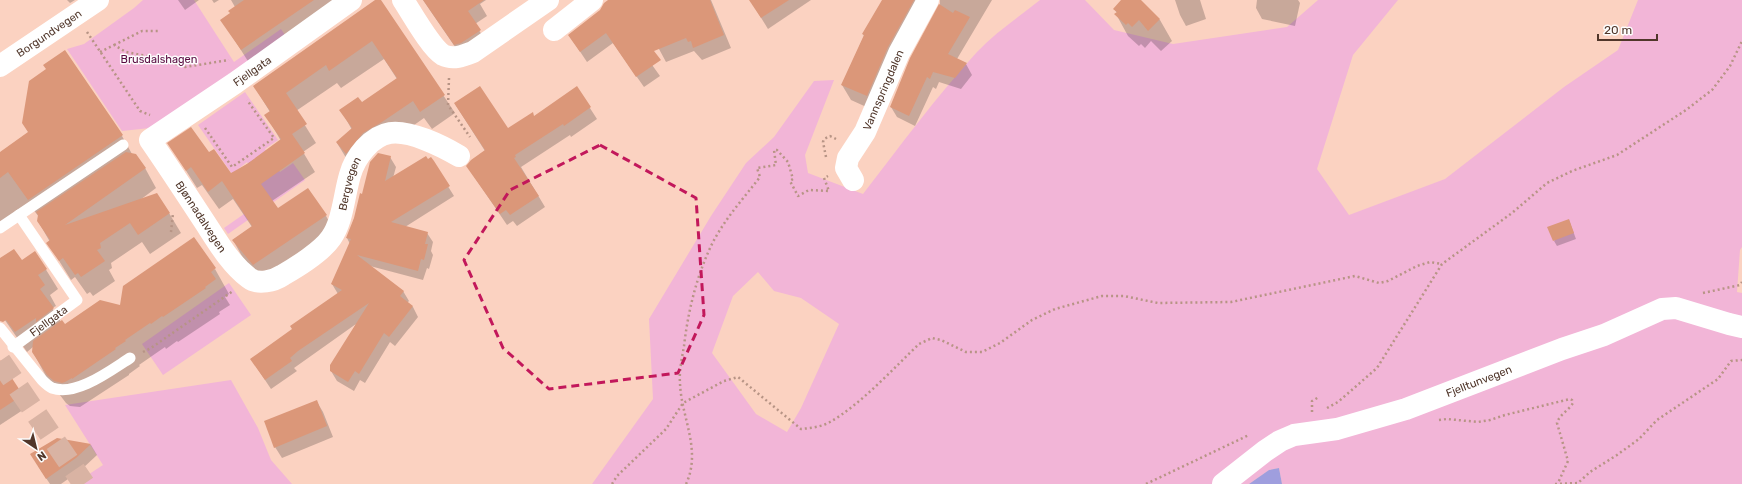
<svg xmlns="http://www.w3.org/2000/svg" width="1742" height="484" font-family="Rubik,sans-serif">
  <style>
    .green { fill: #f2b5d7; fill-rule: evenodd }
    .water { fill: #9f9ede }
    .shadow { fill: #0003 }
    .building { fill: #db9779 }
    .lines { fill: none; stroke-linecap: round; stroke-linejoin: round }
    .highway-tunnel { stroke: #d9b3a3; stroke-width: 22; stroke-dasharray: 22 11; stroke-linecap: butt }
    .path { stroke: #b79485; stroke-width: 2.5; stroke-dasharray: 2 3; stroke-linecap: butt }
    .lane { stroke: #fff; stroke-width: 11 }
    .street { stroke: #fff; stroke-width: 22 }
    .secondary { stroke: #fff; stroke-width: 22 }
    .marked { fill: none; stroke: #c2185b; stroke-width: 3; stroke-dasharray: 8 5; stroke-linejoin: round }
    .labels { text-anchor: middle; stroke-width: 3; stroke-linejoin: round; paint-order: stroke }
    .street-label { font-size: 11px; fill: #50362a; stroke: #fdfdfd }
    .park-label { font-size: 11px; fill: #580a40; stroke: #fdfdfd }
  </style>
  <rect width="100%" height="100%" fill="#fbd2c1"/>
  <g class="green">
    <path d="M143,0H194L234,62L281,29L287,38L159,127L122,131L67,49L84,44L134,8Z"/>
    <path d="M1040,0H1085L1114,30L1173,44L1287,27L1318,0H1398L1353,55L1317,169L1349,215L1445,179L1564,87L1618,50L1638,0H1742V247L1740,250L1737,292L1742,293V484H1282L1279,468L1269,470L1249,484H592L653,399L649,319L711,216L746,163L774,137L814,81L834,80L805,155L808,173L863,194C900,146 936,97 977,52C996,32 1019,17 1040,0ZM758,272L774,291L801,298L839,324L801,408L787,432L756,414L712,353L733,296Z"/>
    <path d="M245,92L278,140L265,149L280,172L293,163L305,180L228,234L224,228L244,214L236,201L262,182L247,162L232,174L198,125Z"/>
    <path d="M229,283L251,315L163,375L142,344Z"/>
    <path d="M231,380L258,428L271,460L292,484H74L103,465L65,405Z"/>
  </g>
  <path class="water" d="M1279,468L1282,484H1249L1269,470Z"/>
  <g class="shadow">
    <path d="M67,0H75L70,3Z"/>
    <path d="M178,0H199L185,10Z"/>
    <path d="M212,0H219L214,3Z"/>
    <path d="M231,0H348L251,66L222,20L231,14L235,7Z"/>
    <path d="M377,0H380L455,113L432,129L424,118L393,140L348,161L337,143L352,130L341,110L362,104L397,79L384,59L341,88L337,83L296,111L316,143L303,152L315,172L272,201L278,210L326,216L336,234L264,283L243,258L233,240L252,227L233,199L219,209L202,185L197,188L169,144L209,154L231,175L247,164L281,141L266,115L270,112L254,86Z"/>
    <path d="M423,0H486L480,4L487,16L475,24L487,43L462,57Z"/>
    <path d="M638,0H711L731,48L702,60L694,51L666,62L659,49Z"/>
    <path d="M750,0H811L768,29Z"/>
    <path d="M883,0H931L873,110L851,100L842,85L864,36L863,34Z"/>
    <path d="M940,0H992L957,59L966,64L972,75L961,89L939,82L936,89L933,87L915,126L897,117L891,107L940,6Z"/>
    <path d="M1123,0H1139L1160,20L1172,41L1161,51L1151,41L1145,48L1141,44L1139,46L1128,36L1116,14L1117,13L1114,9Z"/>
    <path d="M1175,0H1200L1206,19L1186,26L1180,15Z"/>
    <path d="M1257,0H1298L1300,3L1295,26L1262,19L1256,8Z"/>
    <path d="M607,2L660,76L644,87L613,43L587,62L569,35L600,11Z"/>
    <path d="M64,51L122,136L132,154L145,168L156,188L140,200L169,213L181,233L150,254L142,242L111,263L112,268L109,270L115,281L93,296L90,292L87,294L75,277L71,280L48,243L50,242L38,221L39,217L29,204L0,224V153L29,133L23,123L47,70Z"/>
    <path d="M577,88L597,119L571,137L570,135L521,167L545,207L517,226L513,221L507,225L467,166L485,151L455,104L508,130L534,117Z"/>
    <path d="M390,157L396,167L393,178L431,159L454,196L405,227L427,233L433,242L431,251L433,255L429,269L427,268L423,280L370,266L403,291L409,301L407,303L413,307L418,317L395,346L390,342L365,383L360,380L354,391L337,381L331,371L356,324L294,368L297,371L271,389L251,359L293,330L338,294L332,284L350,244L347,238L363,195Z"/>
    <path d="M1569,220L1576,239L1557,246L1554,241Z"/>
    <path d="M35,252L58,289L50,295L56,306L52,308L61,322L65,326L121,307L215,269L229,294L225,297L230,305L219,312L220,314L178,342L177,341L166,349L165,347L139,365L140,366L129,374V375L80,407L70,406L66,403L47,378L33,352V347L27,352L0,313V259L21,262Z"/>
    <path d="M8,375L29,406L0,425V380Z"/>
    <path d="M317,402L323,412L333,437L282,458L275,447Z"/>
    <path d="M57,439L91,445L97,455L82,469L61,484H50L38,466Z"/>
  </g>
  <g class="building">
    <path d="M244,0H314L241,50L220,20L230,13L228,11Z"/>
    <path d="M375,0H381L445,95L420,112L413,101L382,122L363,133L346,154L336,142L352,128L339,110L358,97L362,102L397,78L372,41L329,71L326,65L286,93L307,124L292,134L305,153L261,184L278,208L308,188L327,215L253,265L232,240L252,226L222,181L208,192L191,167L186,171L167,143L191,127L209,152L214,149L231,173L247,164L281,139L264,115L270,111L253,86Z"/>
    <path d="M423,0H484L468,11L481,30L461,43L454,45Z"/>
    <path d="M608,0H710L724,35L693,48L691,41L688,42L686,38L654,51L661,60L636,77L606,33L580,52L568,35L600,10L604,3Z"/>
    <path d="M749,0H789L761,18Z"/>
    <path d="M882,0H914L888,47L867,96L841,85L864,35L862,34Z"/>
    <path d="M1121,0H1141L1160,19L1148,31L1139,20L1132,27L1128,23L1126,25L1114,14L1117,12L1113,9Z"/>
    <path d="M939,4L953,13L955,10L970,17L948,54L967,63L955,78L933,72L930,79L927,77L909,116L890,107L910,58Z"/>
    <path d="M65,50L123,135L28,200L8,172L0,178V152L28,132L22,123L29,81L46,69L43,65Z"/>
    <path d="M480,86L508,128L533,112L534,116L577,86L591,107L564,126L563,124L515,155L516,157L514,158L539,196L510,215L506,210L500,214L466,166L471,160L485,150L454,103Z"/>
    <path d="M126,152L136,154L146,168L65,225L157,193L170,213L138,235L130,223L100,243L101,248L97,250L105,261L81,277L78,273L75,275L63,258L59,261L46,243L50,240L37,221L38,215L36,212Z"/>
    <path d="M378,153L391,156L385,181L426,156L428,159L431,157L434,161L450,186L391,222L428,232L425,244H428L424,260L421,259L418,271L357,255L404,291L400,296L413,306L389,337L384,333L359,374L355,371L348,382L330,371V365L369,303L298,351L290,358L292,361L265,380L250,359L292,329L290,326L342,290L331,284L351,239L346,238L354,218L360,193L362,194L370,162Z"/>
    <path d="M1569,219L1574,233L1553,241L1547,227Z"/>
    <path d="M194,237L216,268L211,272L216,279L205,287L206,288L163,317L162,316L151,324L150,323L125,340L126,341L115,348L116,349L72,379V378L65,382L62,383L54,381L47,375L32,352L33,341L62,320L65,324L100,300L120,305L123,286Z"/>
    <path d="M14,249L22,260L35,251L47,269L38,275L45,285L40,289L54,308L36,322V318L15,332L6,320L3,322L0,321V258Z"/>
    <path d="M0,360L23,395L0,410Z"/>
    <path d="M317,400L327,426L274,448L264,421Z"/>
    <path d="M57,438L91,444L76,458L46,479L30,454Z"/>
  </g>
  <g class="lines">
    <path class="highway-tunnel" d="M0,361L84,484"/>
    <g class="path">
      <path d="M87,32L140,111L150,115"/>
      <path d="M114,45L142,31H159"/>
      <path d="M100,52L114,45L126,52L157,58L185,67L229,60"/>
      <path d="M449,78L448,105L470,137"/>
      <path d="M205,128L232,167L274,138L247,100"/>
      <path d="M826,157L823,142L824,139L830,136L836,139"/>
      <path d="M171,232L173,213"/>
      <path d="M1703,293L1740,285L1742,282"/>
      <path d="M143,352L151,348L233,291"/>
      <path d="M1327,408L1338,402L1377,368L1442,264L1512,213L1547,183L1572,171L1617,155L1686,110L1712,90L1730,66L1742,41"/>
      <path d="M1312,412V401L1319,397"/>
      <path d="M1439,420L1447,419L1478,422L1490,420L1505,415L1570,399L1572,400L1573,403C1569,410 1559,415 1557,423L1568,461L1558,483"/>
      <path d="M612,484L617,476L666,429L683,403L724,381L738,377L801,429C811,428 821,427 830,422C860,405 894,368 919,344L932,338L941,340L966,352H982L1000,343L1032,320L1055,309L1102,296H1124L1158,303L1231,302L1355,276L1379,283L1388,281L1417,266L1430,262L1442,264"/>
      <path d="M686,484C702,450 681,417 680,383C679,371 682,358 684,346C688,312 696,278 711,246C723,221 743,199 760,177L757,168L776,165L774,150H777L788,162L793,179L790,181L798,196L809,190L829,191L824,178L828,176"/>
      <path d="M1146,484L1249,435"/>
      <path d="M1555,484L1578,483L1590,472L1617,455L1639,439L1657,420L1718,379L1731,361L1742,360"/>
    </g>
    <g class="lane">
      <path d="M0,228L123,145"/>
      <path d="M0,328L42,380C45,383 48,386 52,388C76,397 111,370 130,358"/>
      <path id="s1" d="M13,347L77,300L19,215"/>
    </g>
    <g class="street">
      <path id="s2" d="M351,0L235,83L150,140C168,166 185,192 202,218C216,239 229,263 249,278C258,285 274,281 283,275C297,267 322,251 331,238C343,221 344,195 350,175C355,157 371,136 390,133C410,130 442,146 459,156"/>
      <path d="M403,0C411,12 431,48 443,55C453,60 463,56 473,52L548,0"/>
      <path d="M554,30L592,0"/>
      <path id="s3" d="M853,180L846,168L848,158L865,132L899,53L928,0"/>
      <path id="s4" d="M1223,484L1265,451L1280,441L1294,435L1337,429L1406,409L1562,349L1604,335L1662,309L1676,308L1729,324L1742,327"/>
    </g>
    <path class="secondary" id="s5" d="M0,66L98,0"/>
  </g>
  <path class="marked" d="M600,145L696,198L704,315L678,373L549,389L503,348L464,260L510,190Z"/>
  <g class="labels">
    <g class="street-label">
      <text dy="4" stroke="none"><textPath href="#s5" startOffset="59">Borgundvegen</textPath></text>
      <text transform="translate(252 71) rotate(-35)" y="4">Fjellgata</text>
      <text dy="4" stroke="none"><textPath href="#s3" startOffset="101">Vannspringdalen</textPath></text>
      <text dy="4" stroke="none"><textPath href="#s2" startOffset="570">Bergvegen</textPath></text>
      <text dy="4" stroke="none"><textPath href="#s2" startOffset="337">Bjønnadalvegen</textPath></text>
      <text dy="4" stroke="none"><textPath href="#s1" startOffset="44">Fjellgata</textPath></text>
      <text dy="4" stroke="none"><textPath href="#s4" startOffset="280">Fjelltunvegen</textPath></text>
    </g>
    <g class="park-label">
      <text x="159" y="63">Brusdalshagen</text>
    </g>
  </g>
  <g transform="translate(36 448) rotate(145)" stroke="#fdfdfd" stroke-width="3" paint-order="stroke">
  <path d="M0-3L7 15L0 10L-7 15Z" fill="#50362a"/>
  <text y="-6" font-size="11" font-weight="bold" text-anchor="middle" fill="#50362a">N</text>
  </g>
  <path d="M1598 34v6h59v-6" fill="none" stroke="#50362a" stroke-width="2"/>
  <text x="1604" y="34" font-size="12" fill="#50362a" stroke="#fdfdfd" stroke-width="3" paint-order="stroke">20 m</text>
</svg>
